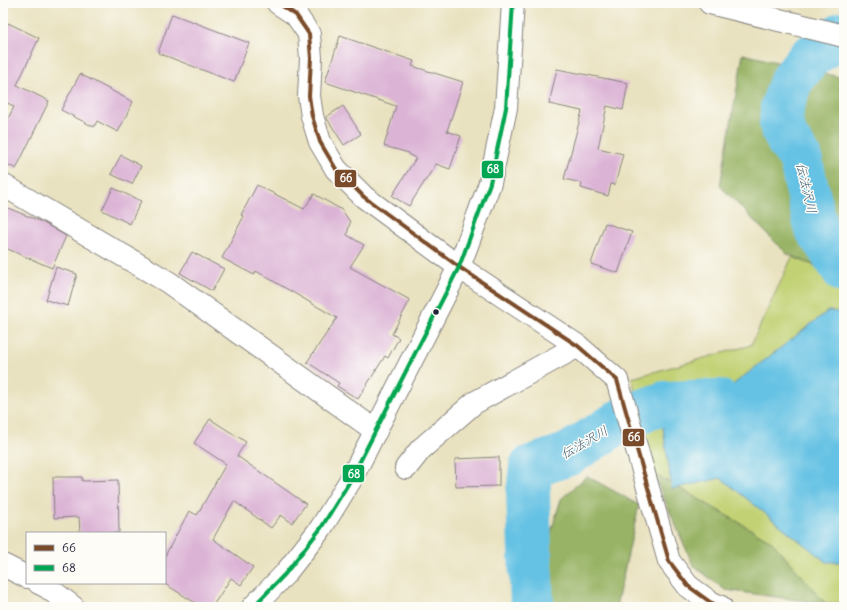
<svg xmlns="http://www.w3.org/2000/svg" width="847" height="610" font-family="Delius,'Klee One',sans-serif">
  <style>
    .green { fill: #c1d173; stroke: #727a57 }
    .forest { fill: #98b365; stroke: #5d6a50 }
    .water { fill: #66c2e4; stroke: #447290 }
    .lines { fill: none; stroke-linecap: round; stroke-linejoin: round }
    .river { stroke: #66c2e4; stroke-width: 44 }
    .building { fill: #dbb3d5 }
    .minor-casing { stroke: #86827e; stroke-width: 24 }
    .primary-casing { stroke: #86827e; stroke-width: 24 }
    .motorway-casing { stroke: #86827e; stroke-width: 24 }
    .minor { stroke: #fff; stroke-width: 22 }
    .primary { stroke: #fff; stroke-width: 22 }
    .motorway { stroke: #fff; stroke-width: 22 }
    .bus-1-casing { stroke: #fdfcf7; stroke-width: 7 }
    .bus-2-casing { stroke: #fdfcf7; stroke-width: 7 }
    .bus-1 { stroke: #7a4b2a; stroke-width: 4 }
    .bus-2 { stroke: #00a651; stroke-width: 4 }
    .bus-dot { fill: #22223b; stroke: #fdfcf7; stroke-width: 1.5 }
    .labels { text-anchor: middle; stroke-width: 3; stroke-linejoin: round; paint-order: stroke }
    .water-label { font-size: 13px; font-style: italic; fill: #3a5a76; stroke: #fdfcf7 }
    .line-badge { stroke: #fdfcf7; stroke-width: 1.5 }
    .badge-label { font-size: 11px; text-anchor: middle; font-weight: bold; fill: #fff }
  </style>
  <rect width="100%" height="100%" fill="#fdfcf7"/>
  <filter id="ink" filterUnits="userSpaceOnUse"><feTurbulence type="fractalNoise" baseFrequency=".025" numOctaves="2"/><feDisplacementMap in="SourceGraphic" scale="8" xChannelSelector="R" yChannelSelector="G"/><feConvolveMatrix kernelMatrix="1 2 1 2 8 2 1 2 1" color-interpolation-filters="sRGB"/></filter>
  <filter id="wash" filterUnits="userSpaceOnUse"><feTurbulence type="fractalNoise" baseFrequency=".012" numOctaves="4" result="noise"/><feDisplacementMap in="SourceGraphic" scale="16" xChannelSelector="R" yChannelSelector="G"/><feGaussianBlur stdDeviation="0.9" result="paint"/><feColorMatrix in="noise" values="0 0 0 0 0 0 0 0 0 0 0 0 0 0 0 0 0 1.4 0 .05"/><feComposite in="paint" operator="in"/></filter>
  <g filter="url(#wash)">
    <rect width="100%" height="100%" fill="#e9e2c0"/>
    <path class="green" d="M792,257L844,277V603L826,604L771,541L653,473L632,378L751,345Z"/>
    <g class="forest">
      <path d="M743,54L844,78V278L787,254L720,186Z"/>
      <path d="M653,473L771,541L826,604L725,590L693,565Z"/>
      <path d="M587,476L639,505L616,607H532V594L561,499Z"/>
    </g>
    <path class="water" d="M828,311L844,312V562H826L721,478L672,489L657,387H730Z"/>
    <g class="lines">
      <g class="river">
        <path d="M844,33L840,35L809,58L791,81L782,107L781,125L788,141L800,157L816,228L844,271"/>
        <path d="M532,607L528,493L531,467L569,454L628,416L665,403L719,401"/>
      </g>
    </g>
    <g id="blocks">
      <g class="building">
        <path d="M172,14L249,43L234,82L158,53Z"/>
        <path d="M8,23L39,38L17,85L49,101L16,169L3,162V128L14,107L8,103L3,113V34Z"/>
        <path d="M340,36L414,61L412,66L463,82L447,131L461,136L450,169L436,164L409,206L392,196L416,158L409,155V153L384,146L396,106L325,82Z"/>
        <path d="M557,69L628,83L623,110L607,106L598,148L623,154L615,185L611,184L608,196L581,188L582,183L564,179L582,111L549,104Z"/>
        <path d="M80,74L133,102L118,132L97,121L94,127L61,110Z"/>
        <path d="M343,106L361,134L344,145L326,117Z"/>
        <path d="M121,155L141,166L132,184L111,174Z"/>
        <path d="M257,185L304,209L314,194L342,210L350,222L347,235L364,245L350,267L410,300L392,334L399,338L388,358L385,356L358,399L337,386L339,383L307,362L337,318L256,271L254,275L222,258L244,216L241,215Z"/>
        <path d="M113,188L141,201L130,224L102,210Z"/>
        <path d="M3,206L42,222L66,236L52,268L3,247Z"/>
        <path d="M605,223L632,232L618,273L591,264Z"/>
        <path d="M192,252L224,269L212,291L180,273Z"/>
        <path d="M56,267L77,274L68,306L46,300Z"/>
        <path d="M210,419L246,442L237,456L306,504L292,523L281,515L271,528L234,501L213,539L253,567L241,585L231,578L212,607H202L165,584V556L189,511L197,515L226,464L194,443Z"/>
        <path d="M499,457V486L456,487L455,459Z"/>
        <path d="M53,477H82V481L118,480L119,533H80L79,517L54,518Z"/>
      </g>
    </g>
  </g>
  <g filter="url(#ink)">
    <use href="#blocks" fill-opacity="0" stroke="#86827e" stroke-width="1"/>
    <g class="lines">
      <g class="minor-casing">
        <g id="minor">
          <path d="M278,3L296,15L309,34L311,58L309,96L312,116L320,142L336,169L364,197L459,267L578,346L617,380L669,561L688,586L710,602L721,607"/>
          <path d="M3,185L168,282L376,431"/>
          <path d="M406,468L421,449L474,403L578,346"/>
          <path d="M3,565L27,577"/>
          <path d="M39,583L47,587L73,607"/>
        </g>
      </g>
      <g class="primary-casing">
        <path id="primary" d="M253,607L285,574L321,528L350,481L459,267L490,183L506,108L513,3"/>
      </g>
      <g class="motorway-casing">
        <path id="motorway" d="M710,3L844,36"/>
      </g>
      <use href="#minor" class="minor"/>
      <use href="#primary" class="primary"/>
      <use href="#motorway" class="motorway"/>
      <g class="bus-1-casing">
        <path id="bus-1" d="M278,3L296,15L309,34L311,58L309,96L312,116L320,142L336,169L364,197L459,267L578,346L617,380L669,561L688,586L710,602L721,607"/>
      </g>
      <g class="bus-2-casing">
        <path id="bus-2" d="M253,607L285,574L321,528L350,481L459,267L490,183L506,108L513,3"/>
      </g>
      <use href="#bus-1" class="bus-1"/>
      <use href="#bus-2" class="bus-2"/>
    </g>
  </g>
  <circle class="bus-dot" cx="436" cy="312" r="3.5"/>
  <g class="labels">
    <g class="water-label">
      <text transform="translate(807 188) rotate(77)" y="5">伝法沢川</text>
      <text transform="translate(584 442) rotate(-30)" y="5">伝法沢川</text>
    </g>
  </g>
  <g class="line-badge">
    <rect x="481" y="160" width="23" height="19" rx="4" fill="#00a651"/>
    <rect x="334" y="169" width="23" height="19" rx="4" fill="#7a4b2a"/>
    <rect x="622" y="428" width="23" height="19" rx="4" fill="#7a4b2a"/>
    <rect x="342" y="464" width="23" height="19" rx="4" fill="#00a651"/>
  </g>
  <g class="badge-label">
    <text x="493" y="173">68</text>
    <text x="346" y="182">66</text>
    <text x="634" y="441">66</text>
    <text x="354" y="478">68</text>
  </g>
  <rect width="847" height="610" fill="none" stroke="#fdfcf7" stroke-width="16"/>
  <rect x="26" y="532" width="140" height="52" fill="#fdfcf7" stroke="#a5a5ac"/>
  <rect x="34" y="545" width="20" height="6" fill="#7a4b2a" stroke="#a5a5ac"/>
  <text x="62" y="552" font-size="12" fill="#22223b">66</text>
  <rect x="34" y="565" width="20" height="6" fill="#00a651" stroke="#a5a5ac"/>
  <text x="62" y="572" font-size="12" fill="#22223b">68</text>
</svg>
